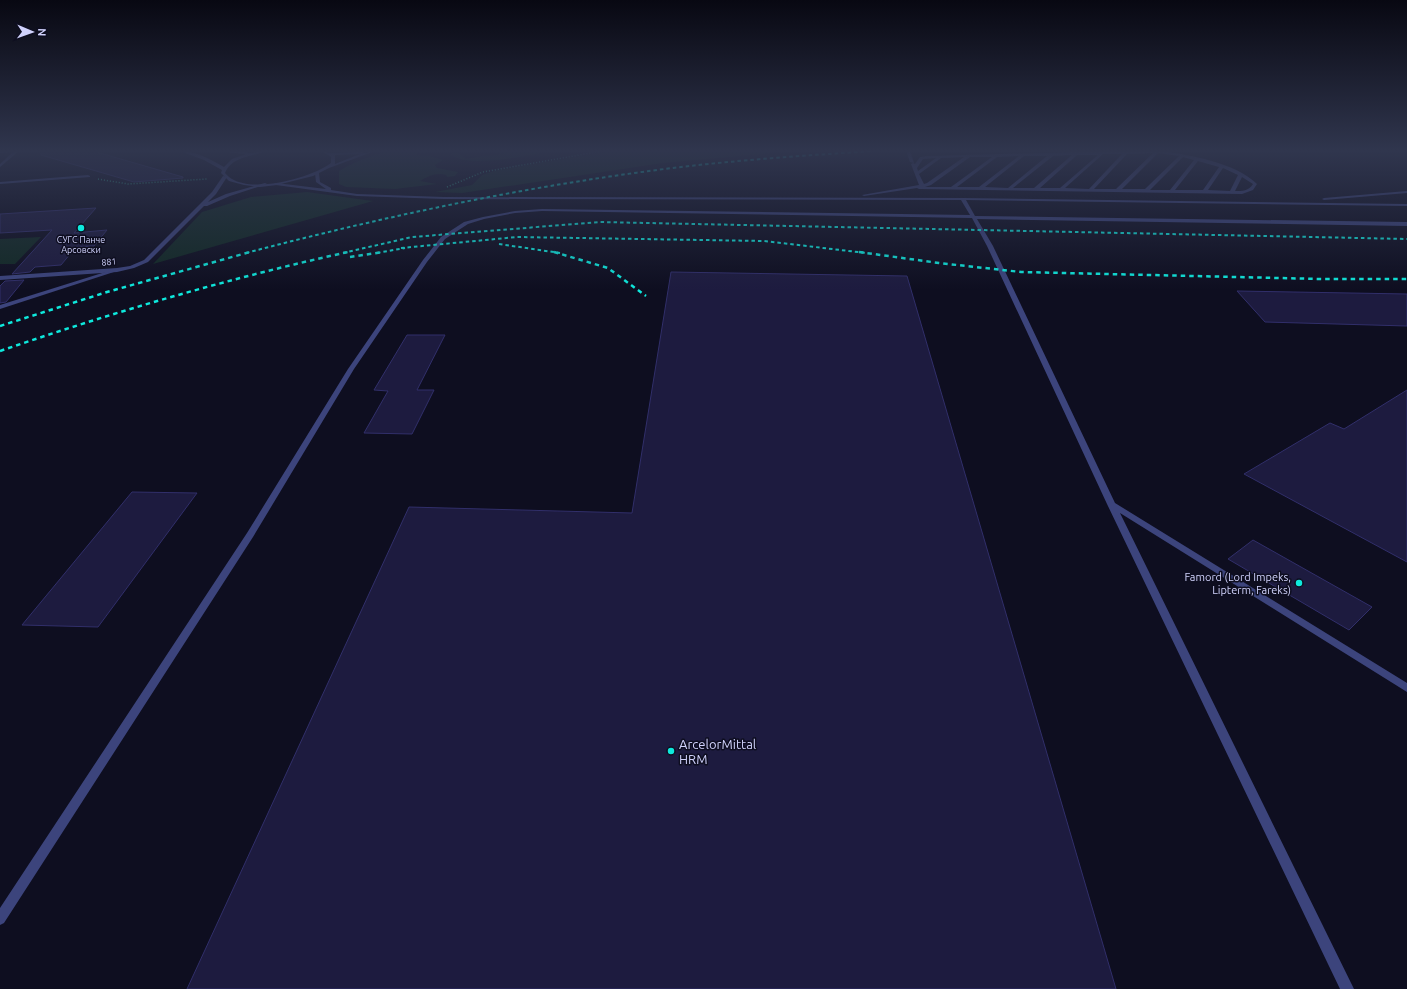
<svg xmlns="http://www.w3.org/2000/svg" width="1407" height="989" font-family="Ubuntu,sans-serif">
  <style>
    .green { fill: #122925 }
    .building { fill: #1d1b3f; stroke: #312f6a }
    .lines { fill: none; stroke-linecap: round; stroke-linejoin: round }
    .path { stroke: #35ab91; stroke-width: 1.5; stroke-dasharray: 1 2; stroke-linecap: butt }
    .service { fill: #3c447c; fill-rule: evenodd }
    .pedestrian { fill: #3c447c; fill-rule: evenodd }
    .minor { fill: #3c447c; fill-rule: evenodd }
    .tertiary { fill: #3c447c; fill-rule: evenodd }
    .rail-far1 { stroke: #0ee9dd; stroke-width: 2; stroke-dasharray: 3.5 3; stroke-linecap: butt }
    .rail { stroke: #0ee9dd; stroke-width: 2.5; stroke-dasharray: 4.5 4; stroke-linecap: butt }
    .poi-dot { fill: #0ee9dd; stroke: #0e0e20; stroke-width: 1.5 }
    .labels { text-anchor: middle; stroke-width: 3; stroke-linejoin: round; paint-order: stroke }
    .far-poi-label { font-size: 9px; fill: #d0d2fc; stroke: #0e0e20 }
    .far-street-label { font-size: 9px; fill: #d0d2fc; stroke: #0e0e20 }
    .poi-label { font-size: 11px; fill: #d0d2fc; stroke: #0e0e20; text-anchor: end }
    .near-poi-label { font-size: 13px; fill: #d0d2fc; stroke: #0e0e20; text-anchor: start }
  </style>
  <rect width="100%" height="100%" fill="#0e0e20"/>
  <g class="green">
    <path d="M387,151H421L429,153H417V155L430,156L443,160L435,165L437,168L458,172L455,176L447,177L446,175C437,172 428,176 420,181L437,184L395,189L346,187L339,184V171C354,162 370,156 387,151Z"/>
    <path d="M471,151H549C527,156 467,169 450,154L457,152L466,159L483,156L508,154Z"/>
    <path d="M610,151H793L663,163L462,193L435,192L472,185L482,175L494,171Z"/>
    <path d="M307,192L373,201L153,264L202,212L251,197Z"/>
    <path d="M41,237L15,264H0V239Z"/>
  </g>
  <g class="building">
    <path d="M41,151H93L183,177V178L134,182L41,155Z"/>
    <path d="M96,208L74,233L107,230L94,246L76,247L61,265L35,267L30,272L12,274L52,230L0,233V214Z"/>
    <path d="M671,272L907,276L1116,989H187L409,507L632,513Z"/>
    <path d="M24,280L6,302L0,303V286L5,281Z"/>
    <path d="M1237,291L1407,294V326L1265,322Z"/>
    <path d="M407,335H445L417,390H434L412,434L364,433L388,391L374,390Z"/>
    <path d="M1407,390V562L1244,474L1330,423L1344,429Z"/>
    <path d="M132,492L197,493L98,627L22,625Z"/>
    <path d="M1253,540L1372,607L1349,630L1228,559Z"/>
  </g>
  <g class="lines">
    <g class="path">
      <path d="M98,179L128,184L207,179"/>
      <path d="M447,187L483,172L602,151"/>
    </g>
    <g class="service">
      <path d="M0,151H19L0,167V164L13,152L0,153Z"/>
      <path d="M1162,151C1191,155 1236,163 1257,184L1253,190L1242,194L919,189L917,188L864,196L862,195L919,185L911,164L913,163L915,164L920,157L927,156L1077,152ZM1153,153L1116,189H1094L1127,154ZM1158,153L1179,156L1145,189H1122ZM1103,154H1122L1089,189L1065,188ZM1072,155L1034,188H1013L1053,156ZM1077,155H1098L1060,188H1040ZM1019,156L979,187H957L997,157ZM1024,156H1047L1008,188L985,187ZM964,157L927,183L924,184L919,174L941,158ZM970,157H992L951,187H925L931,185ZM1183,157L1194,160L1170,190H1150ZM936,158L918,171L917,168L923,159ZM1198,161L1219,167L1203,190H1175ZM1223,168L1238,175L1230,191L1208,190ZM1242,177L1253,184C1249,191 1242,191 1235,191Z"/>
      <path d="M315,173H319L320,182L331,188V190L357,194L444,197L963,198L1407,204V206L966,200L975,216L1407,222V226L977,219L993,246L1115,503L1407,683V692L1120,513L1354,989H1340L1107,504L987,246L972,218L542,211L515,213L484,219L468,224L445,239L427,262L354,369L253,537L4,923L0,925V908L247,533L348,369L423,260L441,237L464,222L483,217L515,211L542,209L970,215L961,200L444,199L357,196L276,185L274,184L276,183L326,189L316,182Z"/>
      <path d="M88,175L90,176V177L0,184V182Z"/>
      <path d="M1407,191V193L1324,200L1322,199L1324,198Z"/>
      <path d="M115,269L120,270L0,309V305Z"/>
    </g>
    <path class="pedestrian" d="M906,151H910L914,163L910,162Z"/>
    <path class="minor" d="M223,176L227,177L216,194L208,202L226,194L265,183L267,184L230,196L207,206H204L148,262L134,268L117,272L0,280V276L117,268L130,266L144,260L212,192Z"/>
    <path class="tertiary" d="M180,151C196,151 210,159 224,167L232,159L246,154L213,151H241L250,153L266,151C252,157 232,156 225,173C227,175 230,178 232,179C255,193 311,178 331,163V157L322,151L330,153L362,152L364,153L375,151L329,168L313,176L277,185L260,187L244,185L229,181L221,173L222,170L204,160ZM360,154L335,164V155Z"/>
    <g class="rail-far1">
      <path d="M499,244L560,253"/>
      <path d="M401,248L517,237L764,241L866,253"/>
      <path d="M246,253C378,218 513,189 649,171C723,161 797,156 871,151"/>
      <path d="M343,253L412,237L600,222L1407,239"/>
      <path d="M377,253L405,248"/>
    </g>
    <g class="rail">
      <path d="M554,252L608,268L646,296"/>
      <path d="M859,252L939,263L1021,272L1322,279H1407"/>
      <path d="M350,257L383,252"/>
      <path d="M0,326L107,292L250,252"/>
      <path d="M0,351C114,312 230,278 348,252"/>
    </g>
  </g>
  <linearGradient id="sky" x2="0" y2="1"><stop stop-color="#080812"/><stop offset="0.52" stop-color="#30364e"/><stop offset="1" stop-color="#30364e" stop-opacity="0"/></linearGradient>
  <rect width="1407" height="290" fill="url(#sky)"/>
  <g class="poi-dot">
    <circle cx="81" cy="228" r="4"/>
    <circle cx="1299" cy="583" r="4"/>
    <circle cx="671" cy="751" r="4"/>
  </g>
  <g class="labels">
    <g class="far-poi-label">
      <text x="81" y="243">СУГС Панче<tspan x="81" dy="10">Арсовски</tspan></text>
    </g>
    <g class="far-street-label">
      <text transform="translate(109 262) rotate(-6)" y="3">881</text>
    </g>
    <g class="poi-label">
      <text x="1291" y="581">Famord (Lord Impeks,<tspan x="1291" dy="13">Lipterm, Fareks)</tspan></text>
    </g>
    <g class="near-poi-label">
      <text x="679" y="749">ArcelorMittal<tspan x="679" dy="15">HRM</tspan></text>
    </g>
  </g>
  <g transform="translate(32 32) rotate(92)" stroke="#0e0e20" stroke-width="3" paint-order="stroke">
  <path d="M0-3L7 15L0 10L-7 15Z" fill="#d0d2fc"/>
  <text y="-6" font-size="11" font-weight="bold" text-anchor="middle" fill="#d0d2fc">N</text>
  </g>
</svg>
